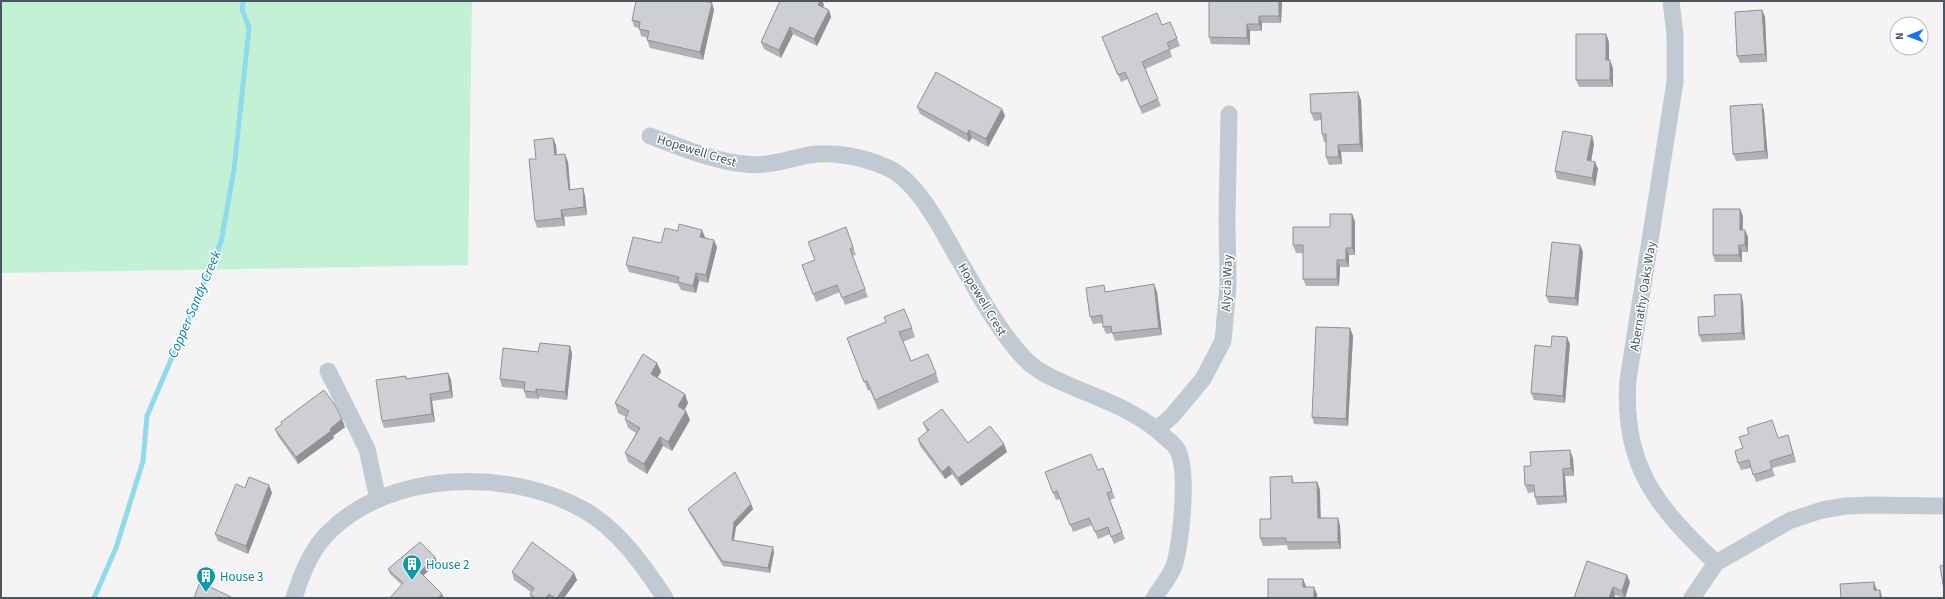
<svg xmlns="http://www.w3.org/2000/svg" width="1945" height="599" font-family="'Source Sans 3',sans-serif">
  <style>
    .green { fill: #c3f1d5 }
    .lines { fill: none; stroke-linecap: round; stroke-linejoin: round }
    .stream { stroke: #90daee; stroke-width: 5 }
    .minor { stroke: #c1cad2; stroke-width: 17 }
    .wall { fill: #b0b2b7 }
    .shaded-wall { fill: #909195 }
    .building { fill: #cdcfd5; stroke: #909195 }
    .labels { text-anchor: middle; stroke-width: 3; stroke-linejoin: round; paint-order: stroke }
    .street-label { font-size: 13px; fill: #4a5661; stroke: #fff }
    .culture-label { font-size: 13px; fill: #0d838f; stroke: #fff; text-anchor: start }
    .water-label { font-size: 14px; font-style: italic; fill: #0c7c9b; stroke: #fff }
  </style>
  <rect width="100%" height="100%" fill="#f5f3f3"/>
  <path class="green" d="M1,1H472L468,265L1,273Z"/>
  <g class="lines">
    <path class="stream" d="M94,598L116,548L143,461L147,416L221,242L234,170L249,28L242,9L243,1"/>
    <g class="minor">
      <path d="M1671,1L1675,35V82L1628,380C1622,466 1657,507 1716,563"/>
      <path d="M650,136C681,147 712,161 745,164C767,167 788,159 809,155C834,151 863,157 886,167C916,179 941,228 956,255C977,290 996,328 1024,358C1039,374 1060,381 1080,390C1109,402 1143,415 1166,438C1169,441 1175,445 1177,449C1189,469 1181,540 1175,563C1172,575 1161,587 1154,598"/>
      <path d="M328,371L367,449L378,499"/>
      <path d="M1157,429L1172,416L1203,379L1223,341L1228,286L1227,218L1229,114"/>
      <path d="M294,598C301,575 312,548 329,532C391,470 510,468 584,510C619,530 643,565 665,598"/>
      <path d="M1692,598L1716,563L1789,521L1822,510L1846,506L1869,505L1944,506"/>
    </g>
  </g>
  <g class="wall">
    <path d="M780,1H822L824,5L823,7L829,10L831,17L817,46L793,34L781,58L764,49L761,42Z"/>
    <path d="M1209,1H1282L1281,23H1262V31H1250V45L1211,44L1209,37Z"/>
    <path d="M712,3L714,10L703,60L650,48L647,40L648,38L641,36L639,28L634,27L632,20Z"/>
    <path d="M1762,10L1765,17L1767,62L1740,63L1737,56Z"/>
    <path d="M1162,25L1177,38L1180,46L1170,50L1172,57L1145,69L1161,106L1142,114L1128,79L1121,82L1102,37Z"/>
    <path d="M1606,34L1609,42V60L1613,68V87H1579L1576,80Z"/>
    <path d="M1361,100L1363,152H1341L1342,164L1329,165L1326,157V142H1324L1322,134L1321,120L1314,121L1311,113Z"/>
    <path d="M1762,104L1764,111L1768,159L1736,161L1733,154Z"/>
    <path d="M917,107L1002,109L1005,116L988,147L972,138L969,142L920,114Z"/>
    <path d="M1592,136L1594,144L1591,161L1595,162L1598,169L1595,186L1557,179L1555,171Z"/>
    <path d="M556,145L557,155L568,162L570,190L583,188L585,196L587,215L564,217L565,226L537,228L535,221L536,159Z"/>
    <path d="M1743,216V230L1748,237V252H1742V262H1715L1713,255Z"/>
    <path d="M1355,221V255H1349V267H1340L1339,286H1306L1303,279V253H1296L1293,245L1330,227Z"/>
    <path d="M846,227L856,255L852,256L868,297L845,305L840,292L816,302L802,265L815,260Z"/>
    <path d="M705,237L717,247L708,283L699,281L696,293L681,290L678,284L629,272L626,265Z"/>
    <path d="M1580,245L1583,252L1578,306L1549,303L1546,296Z"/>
    <path d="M1106,291L1157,292L1162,335L1115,341L1112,333L1106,334L1103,327V323L1093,324L1090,317Z"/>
    <path d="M1741,294L1743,302L1745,340L1702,342L1699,335L1715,316Z"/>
    <path d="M912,328L915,337L903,342L911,361L936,373L939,382L878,410L870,390L868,391L847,338Z"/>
    <path d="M1350,328L1353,336L1348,426L1314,424L1312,417Z"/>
    <path d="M1570,344L1565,403L1534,400L1531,393Z"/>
    <path d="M570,346L572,354L567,400L539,397V399L526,398L524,391V389L502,387L500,379L538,352Z"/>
    <path d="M657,363L661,372L657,378L685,394L688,403L685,410L686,411L690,420L672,451L663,446L647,474L628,462L625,453L636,433L628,428L625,419L626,417L618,413L615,403Z"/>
    <path d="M448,373L451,380L453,398L432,401L435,422L384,428L382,421L406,376L407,379Z"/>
    <path d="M1772,420L1778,438L1788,435L1796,462L1772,468L1775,476L1756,482L1751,468L1741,470L1738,463L1743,448L1749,434Z"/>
    <path d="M281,422L345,427L333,436L334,438L298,464L278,436L275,429L282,424Z"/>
    <path d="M923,423L968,443L1004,444L1007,452L961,486L952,474L945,479L920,446L918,439L927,432Z"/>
    <path d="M1573,458L1574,476H1565L1567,503L1537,505L1535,497L1534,492L1528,493L1525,485L1531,466Z"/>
    <path d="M1103,468L1115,498L1110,500L1125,539L1114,544L1110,534L1098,539L1092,525L1073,532L1060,499L1056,500L1045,472L1098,470Z"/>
    <path d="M1292,476L1294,483L1317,482L1320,490V518L1340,525L1341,549L1288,550L1287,545L1263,546L1260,538Z"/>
    <path d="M269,485L272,493L248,554L218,541L215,534L245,488Z"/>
    <path d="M751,504L753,509L736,527L734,540L774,552L770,573L723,566L690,514L688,509Z"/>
    <path d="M435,557L437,562L424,575L401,584L390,574L388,569Z"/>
    <path d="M512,572L574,573L577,580L564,598H531L530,594L531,592L514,580Z"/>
    <path d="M1630,582L1625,598L1615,595L1614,598H1574Z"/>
  </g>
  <g class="shaded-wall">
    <path d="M820,1H822L824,5L821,12L818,5Z"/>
    <path d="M1279,1H1282L1281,23L1279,16Z"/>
    <path d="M712,3L714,10L703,60L700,52Z"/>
    <path d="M829,10L831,17L817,46L814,39Z"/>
    <path d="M1762,10L1765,17L1767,62L1765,54Z"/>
    <path d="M1259,16L1262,23V31L1259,24Z"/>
    <path d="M1247,24L1250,31V45L1247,38Z"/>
    <path d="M790,27L793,34L781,58L779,50Z"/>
    <path d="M1606,34L1609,42V68L1606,60Z"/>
    <path d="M1610,60L1613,68V87L1610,80Z"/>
    <path d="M1358,92L1361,100L1363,152L1360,144Z"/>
    <path d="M1762,104L1764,111L1768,159L1765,151Z"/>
    <path d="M1002,109L1005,116L988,147L986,139Z"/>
    <path d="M969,130L972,138L969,142L967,134Z"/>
    <path d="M1592,136L1594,144L1590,168L1587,160Z"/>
    <path d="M553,138L556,145L557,163L555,155Z"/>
    <path d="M1338,145L1341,152L1342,164L1339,157Z"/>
    <path d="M565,154L568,162L571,197L569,190Z"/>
    <path d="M1595,162L1598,169L1595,186L1592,178Z"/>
    <path d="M583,188L585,196L587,215L584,207Z"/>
    <path d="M1740,209L1743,216L1742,237L1740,230Z"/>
    <path d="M561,210L564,217L565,226L562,218Z"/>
    <path d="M1352,214L1355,221V255L1352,248Z"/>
    <path d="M702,230L705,237L703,244L700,237Z"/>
    <path d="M1745,230L1748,237V252L1745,245Z"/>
    <path d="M714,240L717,247L708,283L706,275Z"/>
    <path d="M1580,245L1583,252L1578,306L1575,298Z"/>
    <path d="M1739,245L1742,252V262L1739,255Z"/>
    <path d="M1346,248L1349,255V267L1346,260Z"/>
    <path d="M1337,260L1340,267L1339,286L1337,279Z"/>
    <path d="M696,273L699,281L696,293L693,286Z"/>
    <path d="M1154,284L1157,292L1162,335L1159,328Z"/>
    <path d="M1741,294L1743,302L1745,340L1742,333Z"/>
    <path d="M1350,328L1353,336L1348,426L1346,419Z"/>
    <path d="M1567,337L1570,344L1565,403L1563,396Z"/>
    <path d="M570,346L572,354L567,400L565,392Z"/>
    <path d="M657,363L661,372L654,383L651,374Z"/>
    <path d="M448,373L451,380L453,398L450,391Z"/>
    <path d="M536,389L539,397V399L536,392Z"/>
    <path d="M430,394L432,401L435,422L432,414Z"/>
    <path d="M685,394L688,403L681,415L678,406Z"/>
    <path d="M686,411L690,420L672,451L668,442Z"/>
    <path d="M342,419L345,427L333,436L334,438L298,464L296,457L330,429Z"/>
    <path d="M1788,435L1790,442L1796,462L1793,454Z"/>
    <path d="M660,437L663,446L647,474L644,464Z"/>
    <path d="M1004,444L1007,452L961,486L958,478Z"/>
    <path d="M1570,450L1573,458L1574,476L1571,468Z"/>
    <path d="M949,466L952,474L945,479L942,472Z"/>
    <path d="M1563,469L1565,476L1567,503L1564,496Z"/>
    <path d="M1317,482L1320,490L1321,525L1318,518Z"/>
    <path d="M269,485L272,493L248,554L246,546Z"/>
    <path d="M751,504L753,509L736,527L733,545L732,540L734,522Z"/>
    <path d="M1338,518L1340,525L1341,549L1338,542Z"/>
    <path d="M773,547L774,552L770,573L768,568Z"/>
    <path d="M435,557L437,562L422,577L420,572Z"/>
    <path d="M574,573L577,580L564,598H557Z"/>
    <path d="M1627,575L1630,582L1625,598L1622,591Z"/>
    <path d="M1303,579L1306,586V594L1303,587Z"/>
    <path d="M1874,582L1877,590V598L1874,590Z"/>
    <path d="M1314,587L1317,594V598H1314Z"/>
    <path d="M1613,587L1615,595L1614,598H1609Z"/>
    <path d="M1880,590L1882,597V598H1880Z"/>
    <path d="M442,594L444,598H438Z"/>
    <path d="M549,594L550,598H546Z"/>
  </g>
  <g class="building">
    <path d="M636,1H704L712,3L700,52L647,40L649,31L639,29L640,22L632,20Z"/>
    <path d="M780,1H820L818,5L829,10L814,39L790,27L779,50L761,42Z"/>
    <path d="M1209,1H1279V16H1259V24H1247V38L1209,37Z"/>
    <path d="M1762,10L1765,54L1737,56L1735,12Z"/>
    <path d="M1157,13L1162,25L1170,22L1177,38L1167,43L1170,49L1142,62L1158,99L1140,107L1125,72L1118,75L1102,37Z"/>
    <path d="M1576,34H1606V60H1610V80H1576Z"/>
    <path d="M936,72L1002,109L986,139L969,130L967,134L917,107Z"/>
    <path d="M1358,92L1360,144L1338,145L1339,157H1326V134H1322L1321,113H1311L1310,94Z"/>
    <path d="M1762,104L1765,151L1733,154L1730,106Z"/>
    <path d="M1563,131L1592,136L1587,160L1595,162L1592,178L1555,171Z"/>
    <path d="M553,138L555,155L565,154L569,190L583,188L584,207L561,210L562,218L535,221L529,159H536L534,140Z"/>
    <path d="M1713,209H1740V230H1745V245H1739V255H1713Z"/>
    <path d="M1330,214H1352V248H1346V260H1337V279H1303V245H1293V227H1330Z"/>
    <path d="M679,224L702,230L700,237L714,240L706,275L696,273L693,286L678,282L679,277L626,265L633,237L661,243L665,228L678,231Z"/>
    <path d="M846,227L853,247L850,249L865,289L842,298L837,285L813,294L802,265L815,260L808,242Z"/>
    <path d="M1552,242L1580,245L1575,298L1546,296Z"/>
    <path d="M1154,284L1159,328L1112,333L1111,326L1103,327L1102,315L1090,317L1086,288L1104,285L1105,292Z"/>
    <path d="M1741,294L1742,333L1699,335L1698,317L1715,316L1714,295Z"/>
    <path d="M904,309L912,328L899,332L911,361L928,354L936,373L875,400L867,381L864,382L847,338L886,322L884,317Z"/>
    <path d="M1316,327L1350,328L1346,419L1312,417Z"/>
    <path d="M1552,336L1567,337L1563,396L1531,393L1535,345L1551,347Z"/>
    <path d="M540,343L570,346L565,392L536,389V392L524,391L525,382L500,379L503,348L538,352Z"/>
    <path d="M643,354L657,363L651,374L685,394L678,406L686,411L668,442L660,437L644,464L625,453L640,428L625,419L629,411L615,403Z"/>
    <path d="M448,373L450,391L430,394L432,414L382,421L376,380L406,376V379Z"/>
    <path d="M324,390L335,405L342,419L330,429L331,431L296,457L275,429L282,424L281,422Z"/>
    <path d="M942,409L968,443L990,426L1004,444L958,478L949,466L942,472L918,439L929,430L923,423Z"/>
    <path d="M1772,420L1778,438L1788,435L1793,454L1770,461L1772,469L1753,475L1749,460L1738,463L1735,451L1743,448L1739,437L1749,434L1747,428Z"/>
    <path d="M1570,450L1571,468L1563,469L1564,496L1535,497L1534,485H1525L1524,466H1531L1530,452Z"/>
    <path d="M1091,454L1098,470L1103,468L1112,491L1107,493L1122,532L1111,537L1108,527L1095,532L1089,518L1070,525L1057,491L1053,493L1045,472Z"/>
    <path d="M735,472L751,504L734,522L732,540L773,547L768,568L722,561L688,509Z"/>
    <path d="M1292,476V483L1317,482L1318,518H1338V542H1286V538H1260V519H1271L1270,477Z"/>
    <path d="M249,477L269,485L246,546L215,534L236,484L245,488Z"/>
    <path d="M420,542L435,557L420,572L442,594L438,598H390L403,583L388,569Z"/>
    <path d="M532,542L574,573L557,598H555L549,594L546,598H535L530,594L534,588L512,572Z"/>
    <path d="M1587,561L1627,575L1622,591L1613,587L1609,598H1574Z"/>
    <path d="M1944,565V590L1940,566Z"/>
    <path d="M1268,579H1303V587H1314V598H1268Z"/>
    <path d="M200,582L231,597L230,598H194Z"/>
    <path d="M1874,582V590H1880V598H1841L1840,584Z"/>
  </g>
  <defs>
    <g id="building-pin" transform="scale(1)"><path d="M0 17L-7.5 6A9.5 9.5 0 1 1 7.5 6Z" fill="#0f9aa8" stroke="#fff"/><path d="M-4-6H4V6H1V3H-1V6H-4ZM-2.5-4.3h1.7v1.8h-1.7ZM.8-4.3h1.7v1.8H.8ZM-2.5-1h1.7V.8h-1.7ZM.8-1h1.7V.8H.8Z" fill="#fff"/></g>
  </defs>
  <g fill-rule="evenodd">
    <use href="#building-pin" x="412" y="564"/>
    <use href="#building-pin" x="206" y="576"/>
  </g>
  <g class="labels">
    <g class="street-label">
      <text transform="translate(697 150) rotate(17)" y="5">Hopewell Crest</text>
      <text transform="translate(1226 283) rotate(-88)" y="5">Alycia Way</text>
      <text transform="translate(1642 296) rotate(-81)" y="5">Abernathy Oaks Way</text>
      <text transform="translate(983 299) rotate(59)" y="5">Hopewell Crest</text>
    </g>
    <g class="culture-label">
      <text x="426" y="569">House 2</text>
      <text x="220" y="581">House 3</text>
    </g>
    <g class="water-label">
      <text transform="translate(194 304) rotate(-67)" y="5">Copper Sandy Creek</text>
    </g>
  </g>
  <rect width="1945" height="599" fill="none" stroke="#4a5661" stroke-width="4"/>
  <g transform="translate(1909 36) rotate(269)"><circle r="19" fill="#ffffff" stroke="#b7bbc0"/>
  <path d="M0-3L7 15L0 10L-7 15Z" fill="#1a73e8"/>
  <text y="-6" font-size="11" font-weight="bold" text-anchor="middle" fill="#4a5661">N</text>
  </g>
</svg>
